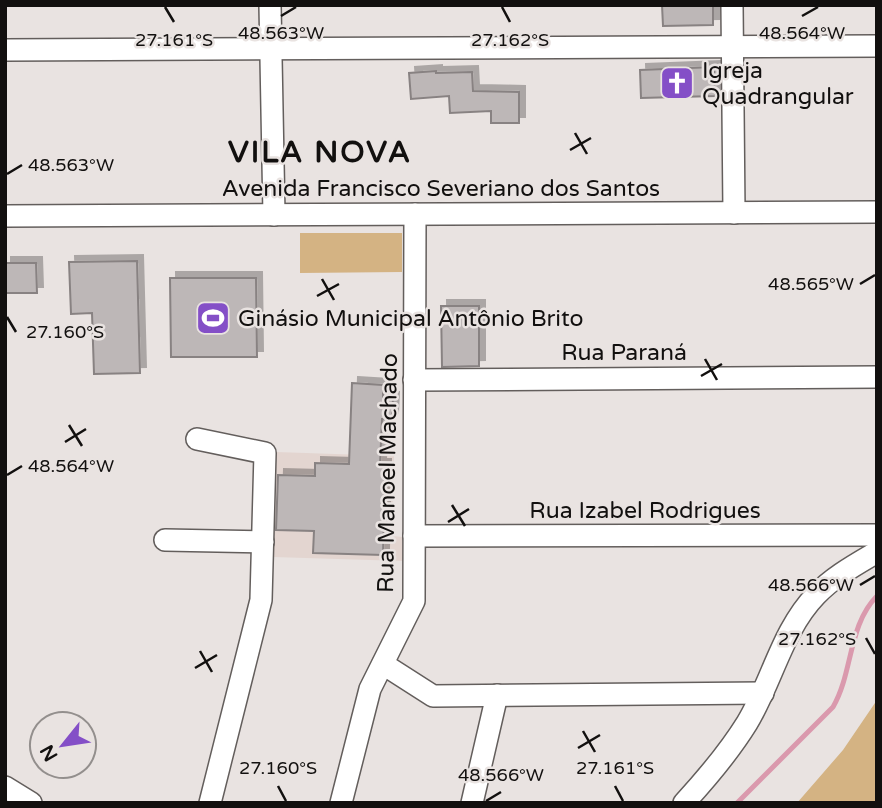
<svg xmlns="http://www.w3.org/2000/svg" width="882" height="808" font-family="'Varela Round',sans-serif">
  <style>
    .built { fill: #e3d5d0 }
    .green { fill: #d4b383 }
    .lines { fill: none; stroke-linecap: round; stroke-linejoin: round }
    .stream { stroke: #da99ad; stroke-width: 5 }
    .building { fill: #bdb7b7; stroke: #888282; stroke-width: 2; filter: url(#shadow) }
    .minor-casing { stroke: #635e5c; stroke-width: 24 }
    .minor { stroke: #fff; stroke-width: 21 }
    .ticks { fill: none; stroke: #12100f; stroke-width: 2.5 }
    .labels { text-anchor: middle; stroke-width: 5; stroke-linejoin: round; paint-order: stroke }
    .poi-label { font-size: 23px; fill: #12100f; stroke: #e9e3e1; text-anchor: start }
    .street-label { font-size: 23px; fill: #12100f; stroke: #e9e3e1 }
    .district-label { font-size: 30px; font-weight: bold; letter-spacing: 2px; fill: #12100f; stroke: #e9e3e1 }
    .ticks-label { font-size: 18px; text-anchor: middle; fill: #12100f; stroke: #e9e3e1; stroke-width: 5; stroke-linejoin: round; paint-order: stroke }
  </style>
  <defs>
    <filter id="shadow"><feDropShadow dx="6" dy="-6" stdDeviation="0" flood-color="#0004"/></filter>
  </defs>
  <rect width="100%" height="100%" fill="#e9e3e1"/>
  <path class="built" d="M276,452L394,456L392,536L403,537V561L273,557Z"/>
  <g class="green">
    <path d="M300,233H402V272L300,273Z"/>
    <path d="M877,700V803H797L843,750Z"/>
  </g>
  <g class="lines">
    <path class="stream" d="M737,803L833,707C853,673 848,625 877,596"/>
  </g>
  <g class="building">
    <path d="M662,5H713V25L663,26Z"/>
    <path d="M714,67L715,96L641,98L640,70Z"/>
    <path d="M436,71V73L472,72L473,91L519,92V123H491V111L450,113L449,96L411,99L409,73Z"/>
    <path d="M137,261L140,373L94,374L92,313L71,314L69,262Z"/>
    <path d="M5,263H36L37,293H5Z"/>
    <path d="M170,278H256L257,357H171Z"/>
    <path d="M441,306H479V366L442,367Z"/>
    <path d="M352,383L383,385V397L393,398L392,419H382L380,465H385L383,555L313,553L314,531L276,530L278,475L315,476V463L349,464Z"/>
  </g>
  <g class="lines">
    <g class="minor-casing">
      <g id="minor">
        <path d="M270,5L274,215"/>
        <path d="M732,5L734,213"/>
        <path d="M5,50L877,46"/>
        <path d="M5,216L877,212"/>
        <path d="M414,380L877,377"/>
        <path d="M197,439L265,453L261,600L210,803"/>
        <path d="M414,536L877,535"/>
        <path d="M165,540L263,542"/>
        <path d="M383,664L433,696L763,693"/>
        <path d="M5,787L31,803"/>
        <path d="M341,803L370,689L414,601L415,214"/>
        <path d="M472,803L497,695"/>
        <path d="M684,803C707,778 729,752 747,723C772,682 782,630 816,595C833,577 855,565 877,552"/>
      </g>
    </g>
    <use href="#minor" class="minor"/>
  </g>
  <path class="ticks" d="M165,7L174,22M502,7L510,22M281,16L296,7M802,16L818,7M575,133L587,154M570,150L591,138M7,174L22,165M322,279L334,300M860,284L875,275M317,296L339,284M7,317L16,332M705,359L717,380M701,376L722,364M69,425L82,446M65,442L86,429M7,475L22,466M452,505L465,526M448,522L469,509M860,585L875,576M866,638L875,654M200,651L212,672M195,668L217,655M583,731L595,752M578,748L600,735M278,786L286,801M615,786L623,801M486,801L501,792"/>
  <defs>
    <g id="church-square" transform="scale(1.75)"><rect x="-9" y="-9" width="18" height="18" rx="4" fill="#844fc7" stroke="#e9e3e1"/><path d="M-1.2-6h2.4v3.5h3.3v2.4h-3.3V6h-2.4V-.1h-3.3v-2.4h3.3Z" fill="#fff"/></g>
    <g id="stadium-square" transform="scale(1.75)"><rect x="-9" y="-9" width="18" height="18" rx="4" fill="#844fc7" stroke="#e9e3e1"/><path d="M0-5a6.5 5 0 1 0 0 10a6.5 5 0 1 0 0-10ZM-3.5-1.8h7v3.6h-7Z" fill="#fff"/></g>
  </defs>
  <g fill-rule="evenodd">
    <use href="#church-square" x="677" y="83"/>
    <use href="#stadium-square" x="213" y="318"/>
  </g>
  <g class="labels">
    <g class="poi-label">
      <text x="702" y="78">Igreja<tspan x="702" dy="26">Quadrangular</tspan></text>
      <text x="238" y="326">Ginásio Municipal Antônio Brito</text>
    </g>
    <g class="street-label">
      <text x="441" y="196">Avenida Francisco Severiano dos Santos</text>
      <text x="624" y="360">Rua Paraná</text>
      <text transform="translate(387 473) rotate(-89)" y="8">Rua Manoel Machado</text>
      <text x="645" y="518">Rua Izabel Rodrigues</text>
    </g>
    <g class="district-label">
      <text x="320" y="162">VILA NOVA</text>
    </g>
  </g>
  <g class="ticks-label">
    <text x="802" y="39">48.564°W</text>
    <text x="281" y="39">48.563°W</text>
    <text x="174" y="46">27.161°S</text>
    <text x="510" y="46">27.162°S</text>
    <text x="71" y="171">48.563°W</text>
    <text x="811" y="290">48.565°W</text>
    <text x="65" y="338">27.160°S</text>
    <text x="71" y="472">48.564°W</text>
    <text x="811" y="591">48.566°W</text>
    <text x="817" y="645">27.162°S</text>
    <text x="278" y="774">27.160°S</text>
    <text x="615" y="774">27.161°S</text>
    <text x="501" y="781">48.566°W</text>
  </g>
  <rect width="882" height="808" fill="none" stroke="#12100f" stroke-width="14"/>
  <g transform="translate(63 745) rotate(240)"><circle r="33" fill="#e9e3e1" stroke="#938f8d" stroke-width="2"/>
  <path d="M0-5L12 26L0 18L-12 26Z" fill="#844fc7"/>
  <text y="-10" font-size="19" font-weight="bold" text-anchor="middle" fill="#12100f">N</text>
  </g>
</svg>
